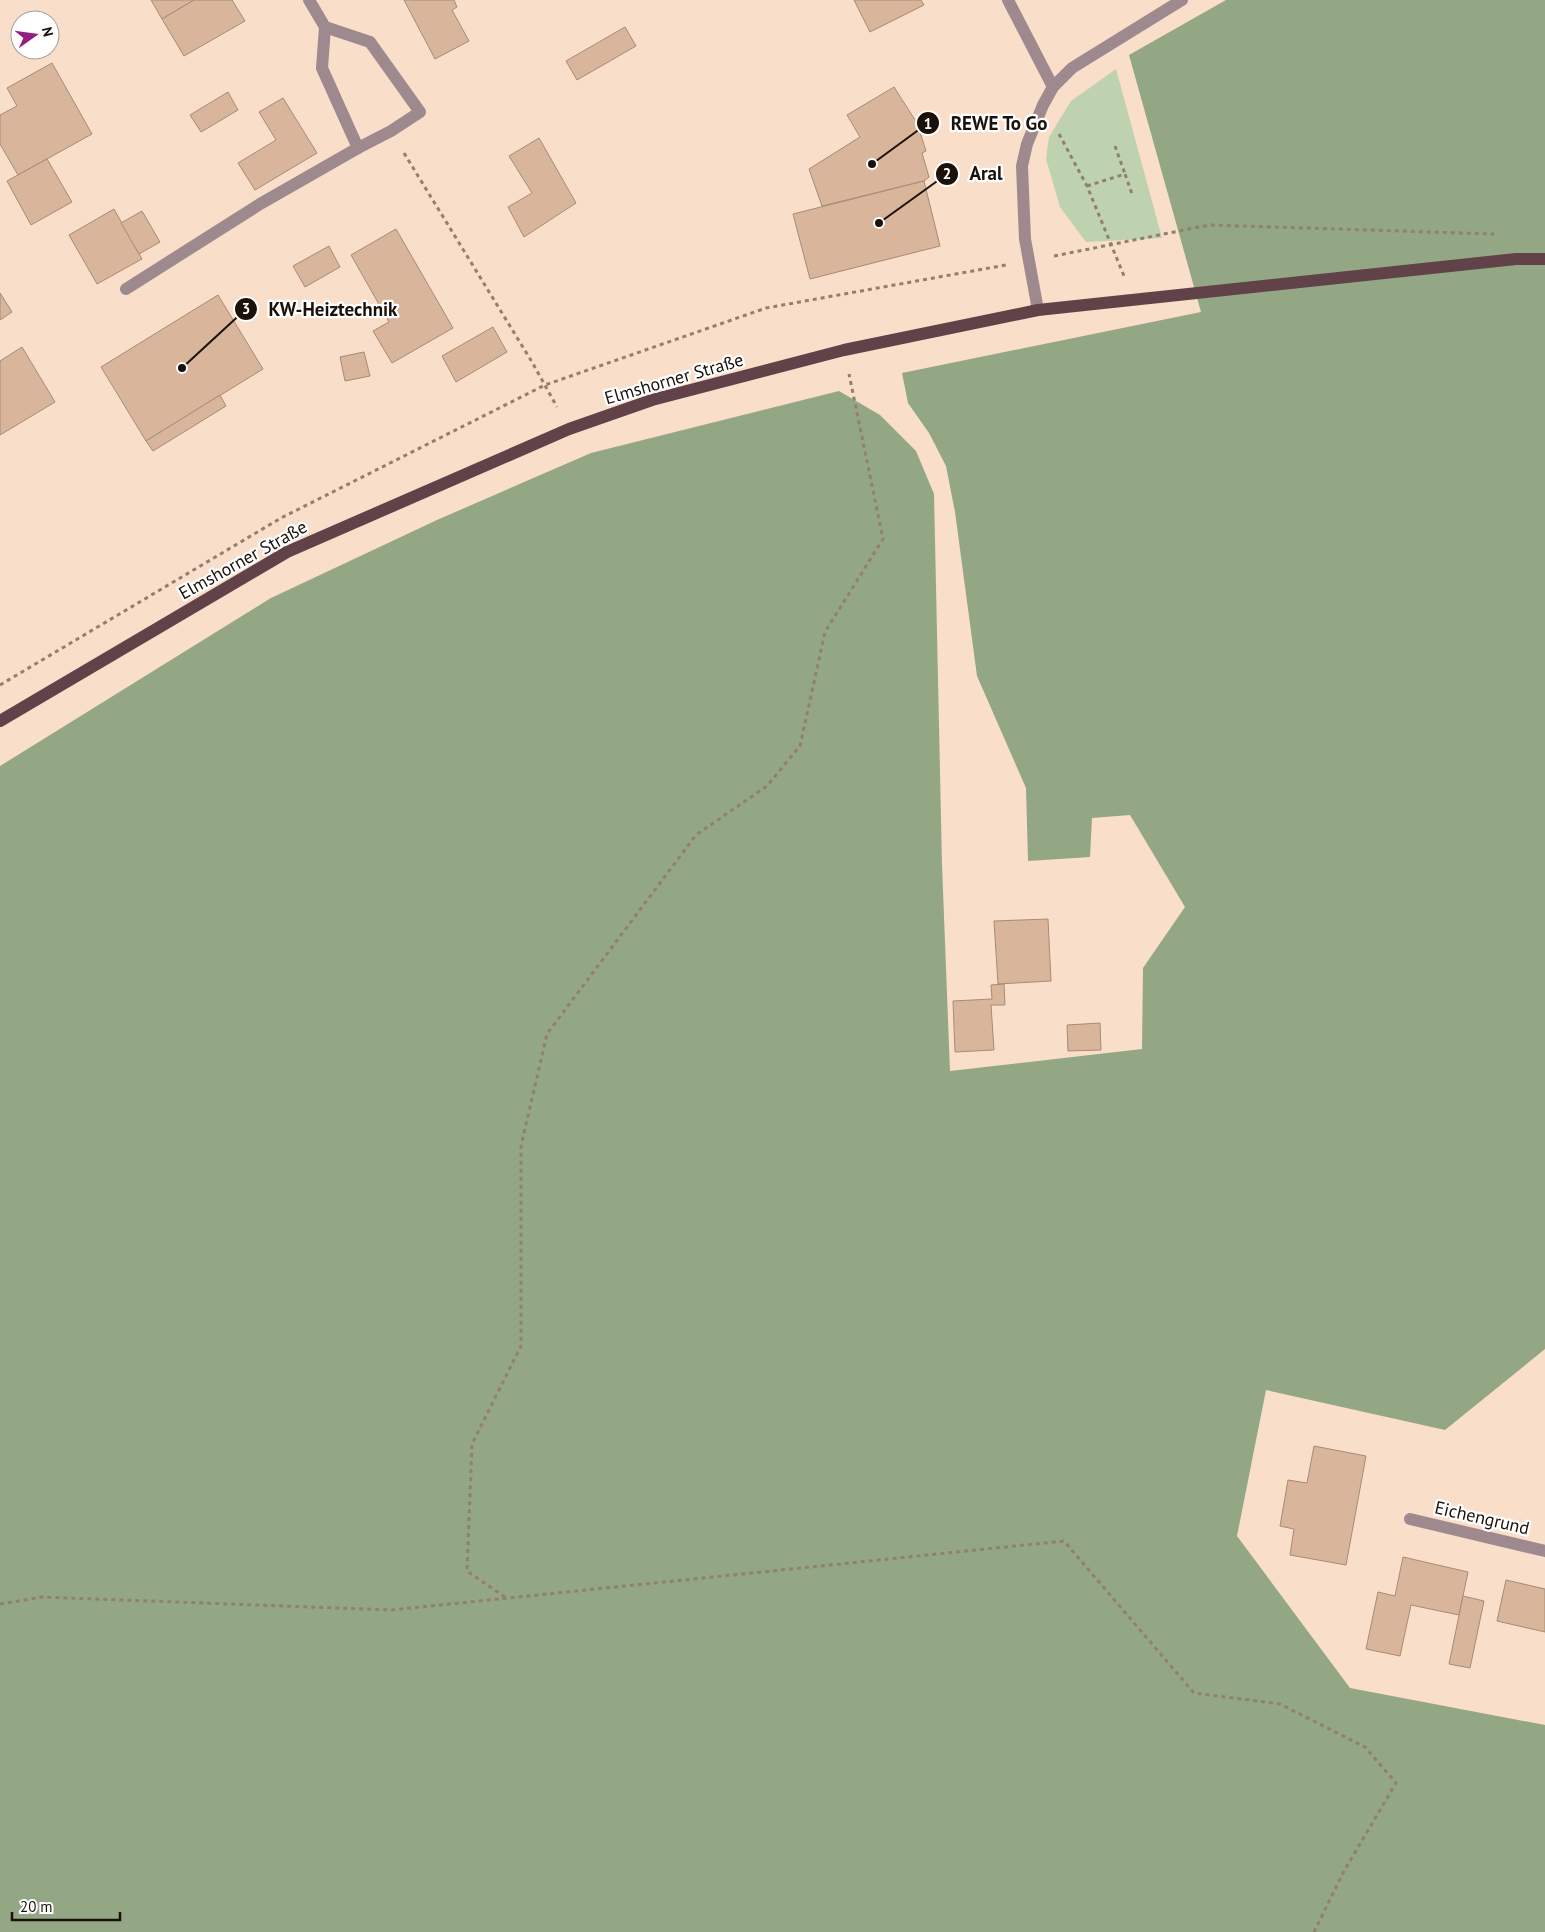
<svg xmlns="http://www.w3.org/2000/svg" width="1545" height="1932" font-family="'PT Sans',sans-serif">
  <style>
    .green { fill: #bfd2b0 }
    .forest { fill: #94a784 }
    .building { fill: #d8b59b; stroke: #a58c78 }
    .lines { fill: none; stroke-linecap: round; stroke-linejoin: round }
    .path { stroke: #927f70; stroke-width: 3; stroke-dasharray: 4 4; stroke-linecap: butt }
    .minor { stroke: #9e8a8e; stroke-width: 12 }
    .major { stroke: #624249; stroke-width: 12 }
    .labels { text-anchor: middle; stroke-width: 4.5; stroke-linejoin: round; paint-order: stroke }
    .street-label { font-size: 18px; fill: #1a110a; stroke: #fff }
    .leader { fill: none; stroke: #1a110a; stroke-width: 2 }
    .callout-dot { fill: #1a110a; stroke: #fff; stroke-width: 2 }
    .mark-label { font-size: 15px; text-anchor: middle; font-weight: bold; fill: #fff }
    .callout-label { font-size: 19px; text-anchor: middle; font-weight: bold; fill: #1a110a; stroke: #fff; stroke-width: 4.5; stroke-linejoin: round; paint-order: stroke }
  </style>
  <rect width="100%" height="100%" fill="#f9dec9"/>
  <path class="green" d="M1116,69L1162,238L1086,242L1060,207L1046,159L1049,137L1071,101Z"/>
  <path class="forest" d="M1226,0H1545V1349L1445,1430L1266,1390L1237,1536L1350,1688L1545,1725V1932H0V766L271,598L437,520L591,453L839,391L880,415L916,451L934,494L942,865L950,1071L1142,1049L1143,968L1185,907L1130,815L1092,818L1090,857L1028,861L1026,788L977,676L955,512L946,466L929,433L908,403L902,373L1201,312L1129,55Z"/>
  <g class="building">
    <path d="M151,0H194L162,19Z"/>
    <path d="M194,0H232L245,21L184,56L162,19Z"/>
    <path d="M404,0H454L457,7L452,10L469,41L435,59Z"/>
    <path d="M854,0H921L924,5L870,32Z"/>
    <path d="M625,27L636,46L577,80L566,61Z"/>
    <path d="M52,63L92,134L18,175L0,144V115L17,106L7,88Z"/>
    <path d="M894,87L917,123L926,151L922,153L929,177L924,181L822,206L809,169L860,137L847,115Z"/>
    <path d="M228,92L238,110L201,132L190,115Z"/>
    <path d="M283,98L317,153L255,190L238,163L276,140L259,112Z"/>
    <path d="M539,138L576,203L524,237L508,207L532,193L509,156Z"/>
    <path d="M47,159L72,202L31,225L7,181Z"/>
    <path d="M924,181L940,246L810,279L793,214Z"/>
    <path d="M114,209L142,259L97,284L69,235Z"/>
    <path d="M142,211L160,242L139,254L121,223Z"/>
    <path d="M396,229L453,328L392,363L373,331L389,322L351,255Z"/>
    <path d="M329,246L340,267L305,287L293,266Z"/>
    <path d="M0,293L12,312L0,320Z"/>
    <path d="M218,295L263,369L146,441L101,367Z"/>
    <path d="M493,327L507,352L456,382L442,356Z"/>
    <path d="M22,347L55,402L0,435V361Z"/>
    <path d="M364,352L370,376L345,381L340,357Z"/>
    <path d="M220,395L226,406L153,451L146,441Z"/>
    <path d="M1048,919L1051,981L998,984L994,921Z"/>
    <path d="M1004,984L1005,1005H991L994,1050L955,1052L953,1001L992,999L991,985Z"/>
    <path d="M1100,1023L1101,1050L1068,1051L1067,1025Z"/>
    <path d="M1314,1446L1366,1456L1346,1565L1290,1555L1294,1529L1280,1526L1288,1480L1307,1483Z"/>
    <path d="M1403,1557L1468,1572L1459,1615L1411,1605L1400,1656L1366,1649L1378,1592L1395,1596Z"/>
    <path d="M1506,1580L1545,1589V1632L1497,1621Z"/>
    <path d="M1463,1596L1484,1601L1470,1668L1449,1664Z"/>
  </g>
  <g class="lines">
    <g class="path">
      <path d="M1059,134L1087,186L1124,276"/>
      <path d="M1115,146L1125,174"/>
      <path d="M404,153L532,362L557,407"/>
      <path d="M1087,186L1125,174L1132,194"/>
      <path d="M1054,256L1209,225L1494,234"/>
      <path d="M0,685L281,518L545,385L766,308L1006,265"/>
      <path d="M505,1597L467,1571L472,1444L521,1346V1146L547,1034L696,835L767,786L800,746L825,632L883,539L849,374"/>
      <path d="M0,1604L42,1597L391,1610L1064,1541L1194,1693L1280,1704L1365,1747L1396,1783L1344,1871L1314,1932"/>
    </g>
    <g class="minor">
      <path d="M309,0L325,27L322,68L358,148L391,131L420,112L370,42L325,27"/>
      <path d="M1008,0L1053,87"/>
      <path d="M126,289L260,204L358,148"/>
      <path d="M1038,310L1025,239L1022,166L1027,144L1043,105L1053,87L1072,68L1182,0"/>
      <path d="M1410,1519L1545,1551"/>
    </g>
    <path class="major" d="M0,721L287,552L569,429L652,400L844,350L1038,310L1516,259H1545"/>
  </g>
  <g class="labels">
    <g class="street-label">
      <text transform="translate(674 379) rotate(-16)" y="6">Elmshorner Straße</text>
      <text transform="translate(243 560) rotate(-29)" y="6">Elmshorner Straße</text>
      <text transform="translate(1482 1518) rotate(13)" y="6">Eichengrund</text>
    </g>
  </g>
  <path class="leader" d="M872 164L928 123M879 223L947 174M182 368L246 309"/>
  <g class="callout-dot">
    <circle cx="872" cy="164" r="5"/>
    <circle cx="879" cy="223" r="5"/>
    <circle cx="182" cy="368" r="5"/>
    <circle cx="928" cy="123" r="12"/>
    <circle cx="947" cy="174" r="12"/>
    <circle cx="246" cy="309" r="12"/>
  </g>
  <g class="mark-label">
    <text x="928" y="129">1</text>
    <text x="947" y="179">2</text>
    <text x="246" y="314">3</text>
  </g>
  <g class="callout-label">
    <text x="999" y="130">REWE To Go</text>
    <text x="986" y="180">Aral</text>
    <text x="333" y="316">KW-Heiztechnik</text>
  </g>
  <g transform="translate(35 35) rotate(76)"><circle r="24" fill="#ffffff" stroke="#a3a09d"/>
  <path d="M0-4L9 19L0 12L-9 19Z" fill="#93207f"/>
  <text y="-8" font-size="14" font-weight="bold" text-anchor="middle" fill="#1a110a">N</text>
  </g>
  <path d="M12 1912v8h108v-8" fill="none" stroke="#1a110a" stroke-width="2.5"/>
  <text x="20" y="1912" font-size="15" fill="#1a110a" stroke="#ffffff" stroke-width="4" paint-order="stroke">20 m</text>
</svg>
